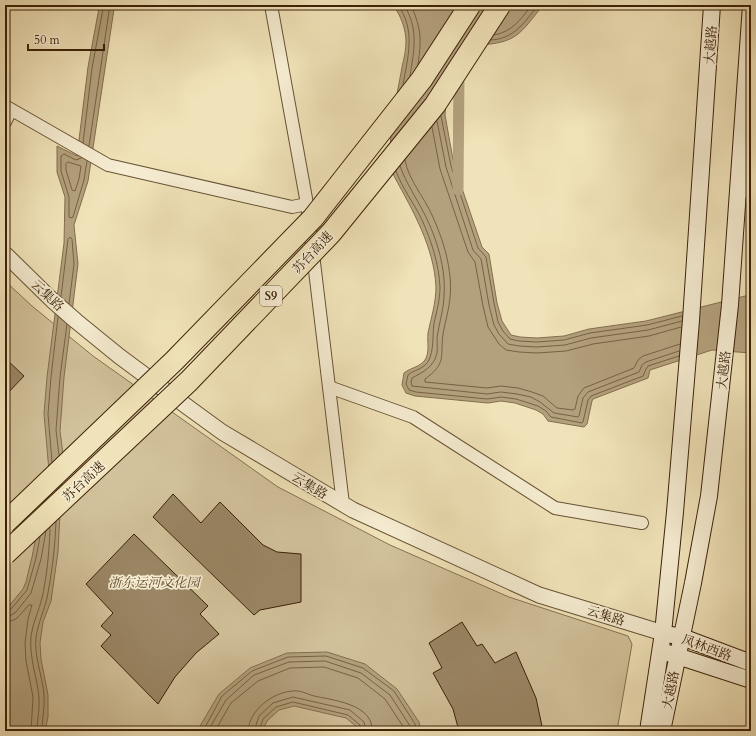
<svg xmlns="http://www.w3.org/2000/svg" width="756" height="736" font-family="Cardo,'Noto Serif SC',serif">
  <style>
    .green { fill: #d2c29b; stroke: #867252 }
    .water { fill: #b3a17d; stroke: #836e4e }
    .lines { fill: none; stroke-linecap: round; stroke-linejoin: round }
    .shore { stroke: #776142; stroke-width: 1 }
    .canal { stroke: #b3a17d; stroke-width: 11 }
    .building { fill: #9a8664; stroke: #3b2108 }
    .minor-casing { stroke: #685234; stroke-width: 14 }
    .tertiary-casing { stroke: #685234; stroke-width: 17 }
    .secondary-casing { stroke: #3b2108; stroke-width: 18 }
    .minor { stroke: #f6edd2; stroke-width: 12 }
    .tertiary { stroke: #f6edd2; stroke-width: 15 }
    .secondary { stroke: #f6edd2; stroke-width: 16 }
    .motorway-bridge-casing { stroke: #3b2108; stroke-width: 23; stroke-linecap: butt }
    .motorway-bridge { stroke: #f1e3b9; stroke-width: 21 }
    .labels { text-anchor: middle; stroke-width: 3.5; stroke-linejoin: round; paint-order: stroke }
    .shield { fill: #f6edd2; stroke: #735e45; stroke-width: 1 }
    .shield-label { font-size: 12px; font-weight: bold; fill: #3b2108 }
    .street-label { font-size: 13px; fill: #3b2108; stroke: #f6edd2 }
    .park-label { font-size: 13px; font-style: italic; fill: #61492d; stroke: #f6edd2 }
  </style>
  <rect width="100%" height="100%" fill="#f1e3b9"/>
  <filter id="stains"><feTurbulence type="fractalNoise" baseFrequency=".005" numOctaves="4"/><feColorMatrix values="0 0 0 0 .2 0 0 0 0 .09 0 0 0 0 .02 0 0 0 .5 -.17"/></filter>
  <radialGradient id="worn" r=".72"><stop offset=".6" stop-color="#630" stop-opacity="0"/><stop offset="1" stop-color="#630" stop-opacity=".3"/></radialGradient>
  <path class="green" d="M5,281L32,306L93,356L278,487L390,545L509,597L628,636L632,644L617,731H11L5,717Z"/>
  <g class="water">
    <path d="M98,5H114V9L88,181L74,225L78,264L64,377L60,431L63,454L58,552L51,601L43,622L40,643L41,659L48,695V717L45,731H5V608L10,605L23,589L26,582L32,557L49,471L44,414L47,377L64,243L65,197L57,172V146L77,156L88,67L99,8Z"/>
    <path d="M393,5H543C520,34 517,43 478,45L447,90L445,115L454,165L482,247L489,254L497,303L502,321L511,335L520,337L537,338L564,336L589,329L646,321L749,295L751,293V353L712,350L650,370L648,378L593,399L592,401L587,424L584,427L548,421L543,414L536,410L515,403L501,401L488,403L415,396L406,393L402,385L404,373C410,368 420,367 425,360C430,352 427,342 428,333C431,318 436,303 436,287C434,247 413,211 394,176C384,147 397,97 402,67C404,59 406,50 406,42C406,29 401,16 393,5Z"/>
    <path d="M327,652L365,664L397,689L419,722L421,731H357V727L346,718L294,706L279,710L267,721L262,731H199L200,726L219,694L250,668L287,653Z"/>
  </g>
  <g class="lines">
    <g class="shore">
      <path d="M398,5C416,30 408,57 403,84"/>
      <path d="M404,5C419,29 414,50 410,76"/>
      <path d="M411,5C421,28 422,39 418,64"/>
      <path d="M494,35C512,32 521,19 532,5"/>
      <path d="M491,40C514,39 525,22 538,5"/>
      <path d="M441,116L451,166L478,248L486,257L494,303L498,322L503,331L510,339L519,341L537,342L564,340L590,333L647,325L682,316"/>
      <path d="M437,121L446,167L473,250L481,259L489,305L494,325L499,334L508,344L519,346L537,347L565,345L591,338L648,330L682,321"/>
      <path d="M432,127L440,169L468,252L475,262L483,306L488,327L499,344L506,350L519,352L537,353L566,351L593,344L649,336L681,327"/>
      <path d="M83,143L92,68L103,9L102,5"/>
      <path d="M89,146L110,5"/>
      <path d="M81,158L76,160L64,154L61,156V171L69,197V217L70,218L73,217L84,180L87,161"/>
      <path d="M405,160C408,179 424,197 432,215C443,239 453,270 450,298C449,310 445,322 443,334C440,357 447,363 425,379V382L487,388L501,386L518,388L532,392L543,396L557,408L573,410L575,409L578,396L584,388L634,368L638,360L643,356L680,344"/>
      <path d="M68,162L81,166L79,179L75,191L72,190L66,170V164Z"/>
      <path d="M400,166C406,183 417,199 425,215C437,239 446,269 444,295C444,307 440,320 438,332C436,339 438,346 437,353C434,367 423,372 412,378L411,382L412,386L487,394L501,392L517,394L531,397L540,402L554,413L578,417L579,416L583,398L588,392L639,372L642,365L646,362L679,351"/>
      <path d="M396,171C402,188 414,203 422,220C431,240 439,264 440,287C440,299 437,311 434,323C432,337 435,358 424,366C419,370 412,371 408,375L406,384L409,390L416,392L487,399L501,397L516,399L538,406L546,411L551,417L582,423L583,422L588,400L591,396L643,376L646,369L648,366L679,356"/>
      <path d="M61,297L68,239L70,237L72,239L74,264L69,304"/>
      <path d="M59,455L56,430L60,377L67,324"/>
      <path d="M52,462L48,414L51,377L58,317"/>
      <path d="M5,611H8L12,608L27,590L36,558L40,537"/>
      <path d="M5,616H10L16,612L31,593L41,559L46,531"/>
      <path d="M5,623L16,619L29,605H32L28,619L25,643L26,661L33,697L31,731"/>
      <path d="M37,731C37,720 40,709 39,697C37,677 29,657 31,636C33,622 39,611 42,598C47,576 49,553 50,530L49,528"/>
      <path d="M42,731C42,719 45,707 44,694C42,675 34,656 36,637C38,623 44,611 47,598C52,573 55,548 56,522"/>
      <path d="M203,731L222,696L252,671L288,657L326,656L363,668L394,691L415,724L417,731"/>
      <path d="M208,731L226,700L254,675L289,662L325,661L361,673L390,695L410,726L412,731"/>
      <path d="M215,731L231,703L258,681L290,668L324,667L358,678L385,699L406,731"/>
      <path d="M248,731C249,710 273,692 293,691C300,690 307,694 314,696C332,700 374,704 372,731"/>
      <path d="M254,731L259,716L273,703L293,697L350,710L364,722L366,731"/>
      <path d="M259,731L263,719L276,707L293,702L348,715L360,725L361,731"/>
    </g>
    <path class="canal" d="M458,190L459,73"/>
  </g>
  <g class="building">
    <path d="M5,358L24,376L5,396Z"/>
    <path d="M173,494L201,523L220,502L263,545L277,552L301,554V602L260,610L254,615L153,517Z"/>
    <path d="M134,534L208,606L200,614L219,634L196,653L175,677L158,704L101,646L111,635L101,626L113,613L86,584Z"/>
    <path d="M462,622L477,646L482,644L495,663L516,652L536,698L543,731H459L453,709L433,673L442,668L429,643Z"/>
  </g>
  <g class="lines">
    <g class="minor-casing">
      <g id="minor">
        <path d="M271,5L307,204L343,504"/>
        <path d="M5,106L108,165L292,207L307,204"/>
        <path d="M5,122L11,110"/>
        <path d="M737,197L751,185"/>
        <path d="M329,387L413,417L555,508L642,523"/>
      </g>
    </g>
    <g class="tertiary-casing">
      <path id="tertiary" d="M5,254L52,300L76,321L119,356L189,408L222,432L353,510L539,595L663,633"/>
    </g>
    <g class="secondary-casing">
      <g id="secondary">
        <path d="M672,635L682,637L751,663"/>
        <path d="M668,653L751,680"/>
        <path d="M648,731L663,633L675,512L691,320L712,5"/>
        <path d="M662,731L693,583L709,496L730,305L751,5"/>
      </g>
    </g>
    <use href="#minor" class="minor"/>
    <use href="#tertiary" class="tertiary"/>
    <use href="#secondary" class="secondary"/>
    <g class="motorway-bridge-casing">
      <g id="motorway-bridge">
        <path d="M5,523L175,360L313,218L422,79L470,5"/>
        <path d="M5,554L189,381L331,233L435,105L500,5"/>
      </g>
    </g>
    <use href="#motorway-bridge" class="motorway-bridge"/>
  </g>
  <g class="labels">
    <rect class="shield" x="260" y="286" width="22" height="20" rx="3"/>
    <g class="shield-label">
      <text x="271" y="300">S9</text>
    </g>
    <g class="street-label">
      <text transform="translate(710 45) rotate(-86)" y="5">大越路</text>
      <text transform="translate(312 252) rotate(-47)" y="5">苏台高速</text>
      <text transform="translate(48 295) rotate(43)" y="5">云集路</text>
      <text transform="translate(723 370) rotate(-84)" y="5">大越路</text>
      <text transform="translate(83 481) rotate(-43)" y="5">苏台高速</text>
      <text transform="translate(310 485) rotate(31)" y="5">云集路</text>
      <text transform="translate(606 615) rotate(17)" y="5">云集路</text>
      <text transform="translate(707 647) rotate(20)" y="5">凤林西路</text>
      <text transform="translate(670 690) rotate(-79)" y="5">大越路</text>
    </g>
    <g class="park-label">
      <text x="154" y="587">浙东运河文化园</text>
    </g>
  </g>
  <rect width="756" height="736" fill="none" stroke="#f1e3b9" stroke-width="20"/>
  <rect x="6" y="6" width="744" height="724" fill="none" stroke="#3b2108" stroke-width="2"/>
  <rect x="10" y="10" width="736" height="716" fill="none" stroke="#3b2108"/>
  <path d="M28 44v6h76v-6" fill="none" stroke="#3b2108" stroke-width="2"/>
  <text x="34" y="44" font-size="12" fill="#3b2108" stroke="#f6edd2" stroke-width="3" paint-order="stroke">50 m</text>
  <rect width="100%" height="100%" filter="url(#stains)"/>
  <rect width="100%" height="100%" fill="url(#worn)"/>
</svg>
